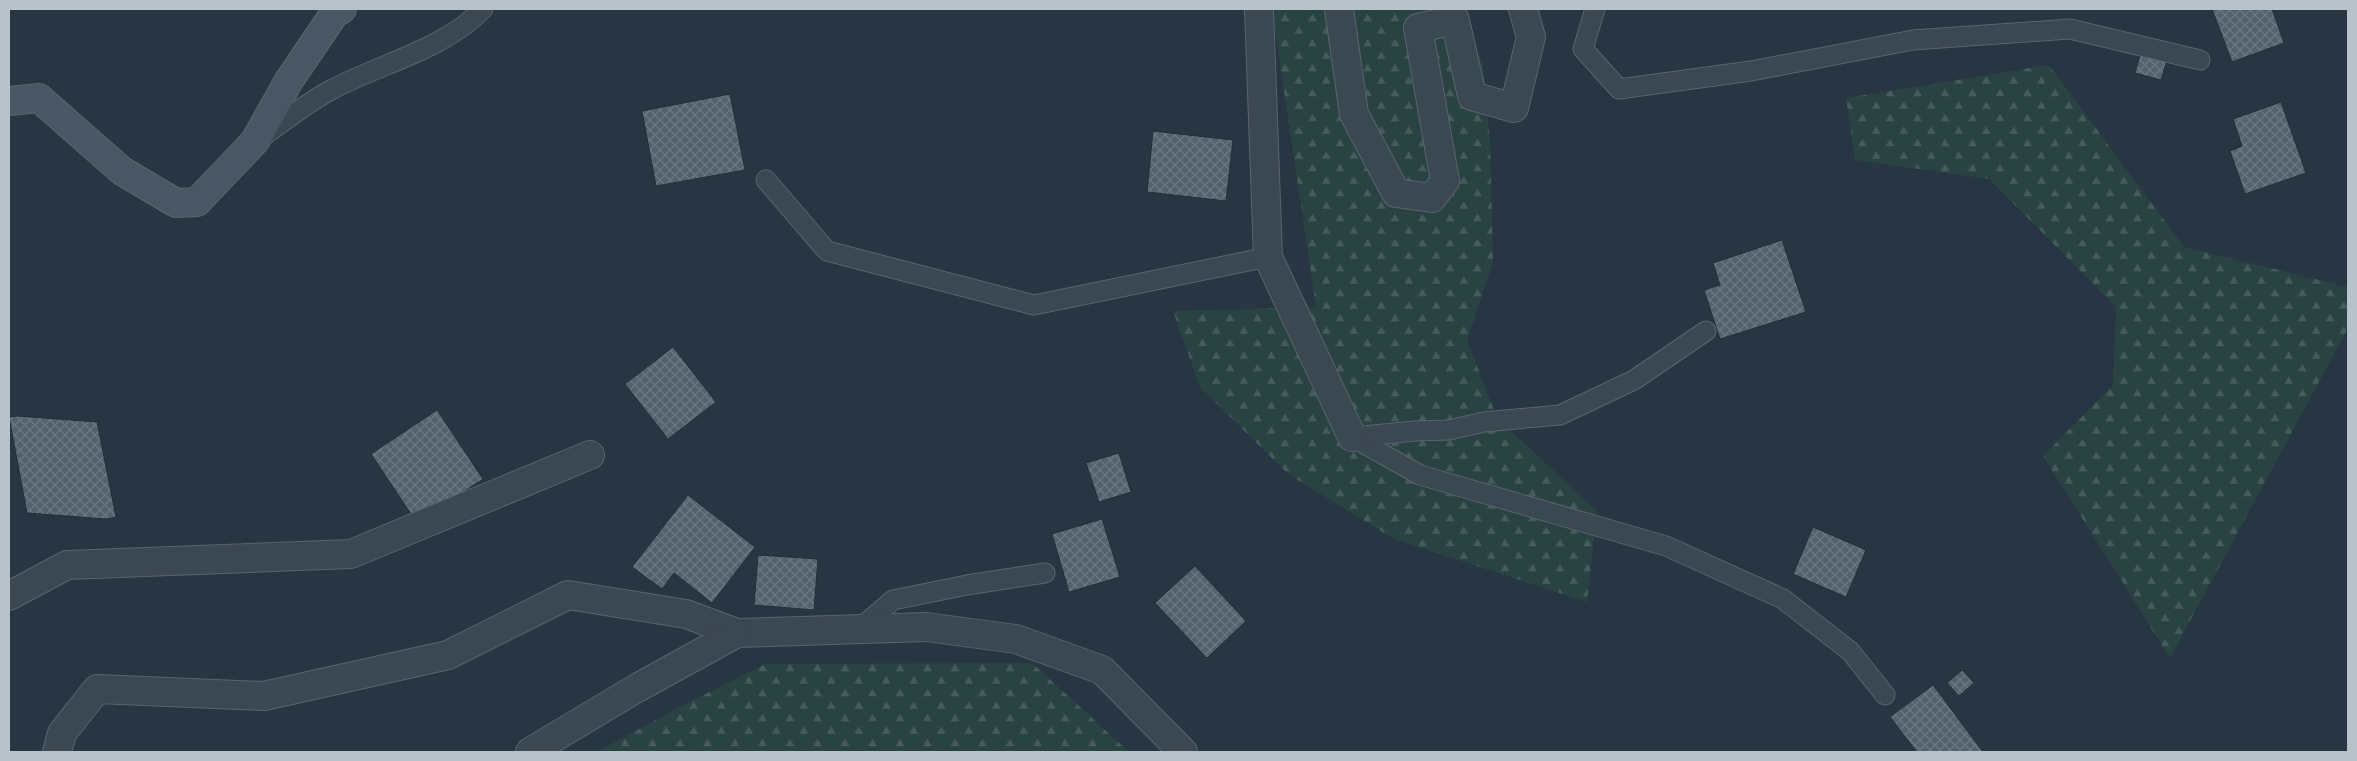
<svg xmlns="http://www.w3.org/2000/svg" width="2357" height="761" font-family="'Fira Sans Condensed',sans-serif">
  <style>
    .forest { fill: url(#forest-firs) }
    .building { fill: url(#building-cross-hatch); stroke: #222e39 }
    .lines { fill: none; stroke-linecap: round; stroke-linejoin: round }
    .lane-casing { stroke: #59656f; stroke-width: 21 }
    .street-casing { stroke: #59656f; stroke-width: 30 }
    .secondary-casing { stroke: #59656f; stroke-width: 30 }
    .lane { stroke: #3b4751; stroke-width: 19 }
    .street { stroke: #3b4751; stroke-width: 28 }
    .secondary { stroke: #495764; stroke-width: 28 }
  </style>
  <defs>
    <pattern id="forest-firs" width="22" height="20" patternUnits="userSpaceOnUse" patternTransform="scale(1.25)"><rect width="22" height="20" fill="#294342"/><path d="M5 1l3.5 6h-7zM16 11l3.5 6h-7z" fill="#465c5c"/></pattern>
    <pattern id="building-cross-hatch" width="8" height="8" patternUnits="userSpaceOnUse" patternTransform="scale(1.25)"><rect width="8" height="8" fill="#52636f"/><path d="M0 0l8 8M0 8l8-8" fill="none" stroke="#697882"/></pattern>
  </defs>
  <rect width="100%" height="100%" fill="#273642"/>
  <g class="forest">
    <path d="M1276,9H1460L1483,64L1490,142L1493,262L1467,340L1497,418L1597,511L1587,602L1394,539L1288,474L1200,387L1173,311L1316,307L1273,17Z"/>
    <path d="M2049,65L2184,247L2348,287V328L2170,658L2043,456L2113,385L2116,307L1989,179L1855,160L1846,98Z"/>
    <path d="M1032,663L1129,752H597L674,710L765,664Z"/>
  </g>
  <g class="building">
    <path d="M2212,9H2272L2284,43L2232,62Z"/>
    <path d="M2141,52L2167,60L2161,80L2135,73Z"/>
    <path d="M730,94L745,170L656,186L642,111Z"/>
    <path d="M2281,102L2306,173L2245,194L2230,151L2242,146L2233,119Z"/>
    <path d="M1153,131L1233,140L1226,201L1147,192Z"/>
    <path d="M1782,240L1806,312L1720,339L1704,290L1720,285L1713,263Z"/>
    <path d="M673,347L716,402L668,439L625,384Z"/>
    <path d="M437,410L483,479L417,523L371,454Z"/>
    <path d="M18,416L97,422L116,517L106,519L27,513L9,417Z"/>
    <path d="M1119,453L1131,492L1099,502L1086,463Z"/>
    <path d="M688,495L755,547L712,603L674,573L662,589L632,567Z"/>
    <path d="M1102,519L1120,577L1069,592L1052,534Z"/>
    <path d="M1813,527L1866,550L1846,597L1793,574Z"/>
    <path d="M758,555L818,559L814,610L754,605Z"/>
    <path d="M1195,566L1246,621L1207,658L1155,603Z"/>
    <path d="M1962,670L1974,683L1959,696L1947,683Z"/>
    <path d="M1933,685L1983,752H1917L1890,717Z"/>
  </g>
  <g class="lines">
    <g class="lane-casing">
      <g id="lane">
        <path d="M1595,9L1583,49L1619,89L1751,71L1913,40L2070,29L2200,60"/>
        <path d="M260,138C284,122 307,102 333,89C382,63 443,50 483,9"/>
        <path d="M766,180L827,251L1034,305L1268,257"/>
        <path d="M1352,437L1420,475L1666,546L1783,599L1850,651L1885,695"/>
        <path d="M1352,437L1416,431L1449,430L1484,422L1560,415L1634,380L1706,331"/>
        <path d="M858,630L893,600L967,585L1045,573"/>
      </g>
    </g>
    <g class="street-casing">
      <g id="street">
        <path d="M1259,9L1268,257L1352,437"/>
        <path d="M1339,9L1354,114L1396,193L1432,198L1445,181L1418,28L1455,20L1472,96L1514,108L1531,37L1523,9"/>
        <path d="M9,596L67,565L351,554L590,455"/>
        <path d="M57,752L62,733L97,689L264,696L448,655L568,595L686,614L737,633L926,627L1016,639L1102,670L1183,752"/>
        <path d="M530,752L637,688L737,633"/>
      </g>
    </g>
    <g class="secondary-casing">
      <path id="secondary" d="M9,101L39,98L122,171L176,203L197,202L255,141L288,82L334,14L342,9"/>
    </g>
    <use href="#lane" class="lane"/>
    <use href="#street" class="street"/>
    <use href="#secondary" class="secondary"/>
  </g>
  <rect width="2357" height="761" fill="none" stroke="#b8c2cb" stroke-width="20"/>
</svg>
